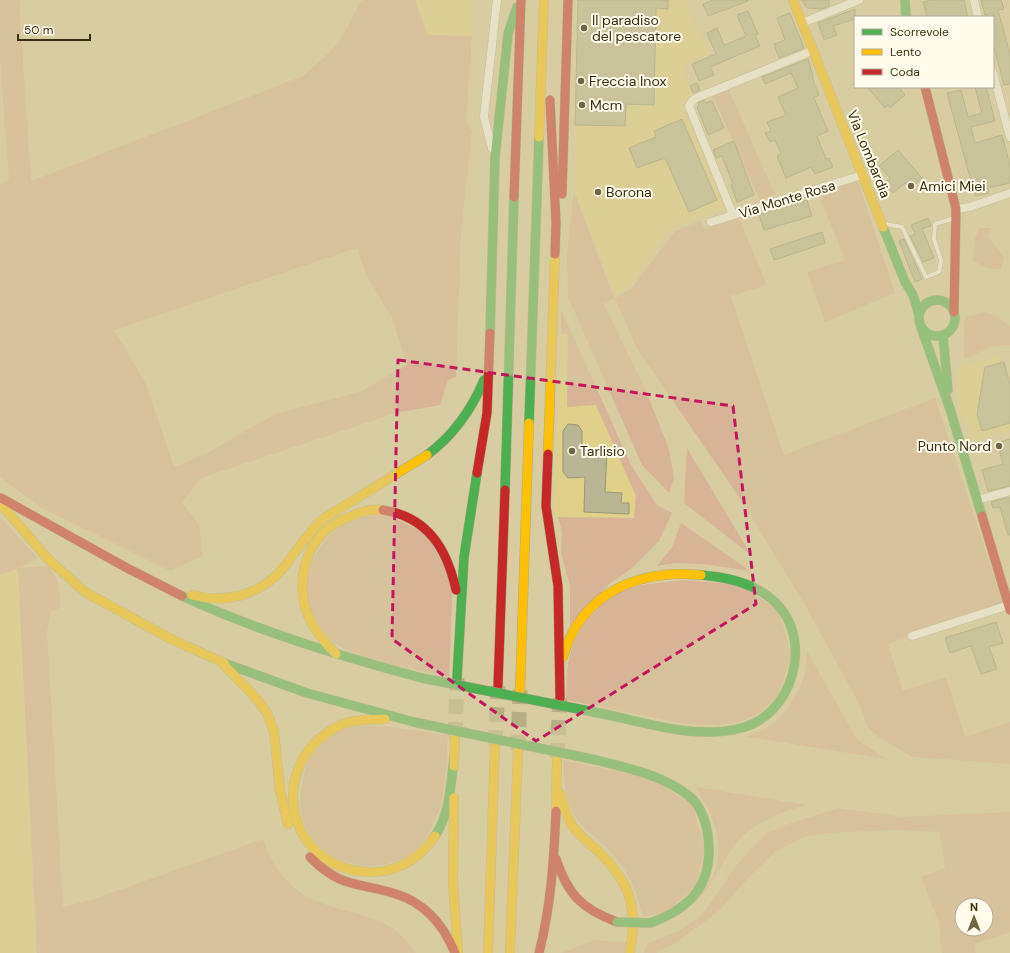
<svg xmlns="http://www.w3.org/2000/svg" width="1010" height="953" font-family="'DM Sans',sans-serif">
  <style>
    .built { fill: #dfd08a }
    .green { fill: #d8b497; fill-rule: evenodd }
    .building { fill: #b8b693; stroke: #999774 }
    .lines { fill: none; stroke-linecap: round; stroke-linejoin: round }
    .highway-tunnel { stroke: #b7ae83; stroke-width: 15; stroke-dasharray: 15 8; stroke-linecap: butt }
    .lane-casing { stroke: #aea783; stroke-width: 5 }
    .street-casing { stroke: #aea783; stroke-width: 9 }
    .fast-casing { stroke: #aea783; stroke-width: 10 }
    .slow-casing { stroke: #aea783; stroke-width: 10 }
    .jam-casing { stroke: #aea783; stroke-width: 10 }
    .lane { stroke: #f9f8f1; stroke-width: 4 }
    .street { stroke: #f9f8f1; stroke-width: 8 }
    .fast { stroke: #4caf50; stroke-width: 9 }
    .slow { stroke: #ffc107; stroke-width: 9 }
    .jam { stroke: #c62828; stroke-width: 9 }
    .fast-bridge-casing { stroke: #a9988b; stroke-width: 10; stroke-linecap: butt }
    .fast-bridge { stroke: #4caf50; stroke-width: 9 }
    .marked { fill: none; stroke: #c2185b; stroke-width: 3; stroke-dasharray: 8 5; stroke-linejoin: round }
    .poi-dot { fill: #6f6741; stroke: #fffcec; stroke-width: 1.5 }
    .labels { text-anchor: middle; stroke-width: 4; stroke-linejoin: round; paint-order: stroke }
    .poi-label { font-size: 14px; fill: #37300e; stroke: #fffcec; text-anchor: start }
    .street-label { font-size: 14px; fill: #37300e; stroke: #fffcec }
  </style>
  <rect width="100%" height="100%" fill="#d7cda0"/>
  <g class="built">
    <path d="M415,0H473L472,36L428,35Z"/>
    <path d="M576,0H685L710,54L683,66L692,94L685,112L725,209L671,228L630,287L615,294L574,191Z"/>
    <path d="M561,333L568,335L567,407L596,405L636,496L634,518L554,517Z"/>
    <path d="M1001,355L1010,385V431L969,442V427L957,412V367Z"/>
    <path d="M18,569L36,953H0V574Z"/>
  </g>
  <g class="green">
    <path d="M0,0H19L31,181L303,76L330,52L341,39L361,1L364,0H415L428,35L472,36L466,121L472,131L461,234L456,377L448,380L440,405L395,413L201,478L182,502L199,525L203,556L171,571L40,507L0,477V185L9,180L0,60ZM357,248L366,275L392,318L407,365L360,392L275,414L207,453L174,467L146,384L114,330Z"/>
    <path d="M729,90L775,195L760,200L713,96Z"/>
    <path d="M858,181L895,293L825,322L807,272L845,260L818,193Z"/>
    <path d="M574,191L614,298L604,304L646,391L669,449L674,479L669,493L642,465L568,297L567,255Z"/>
    <path d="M739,218L767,285L731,296L784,455L935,398L1003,603L888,644L903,691L946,677L965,737L1010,722V764L912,757L880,738L868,728L860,706L807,608L739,497L636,347L615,298L631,289L675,231L700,221L704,229Z"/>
    <path d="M980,228H992L988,237L1004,257L1001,269C990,271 983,266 973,261L975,237Z"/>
    <path d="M561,309L631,465L657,505L672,513L659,541L632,568L608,585L570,627V586L561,553L562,532L558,517L634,518L636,496L596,405L567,407L568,335L561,333Z"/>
    <path d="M987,312L994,315L1010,326V345L992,346L965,359L963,346L965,317Z"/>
    <path d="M687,448L751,555L684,503Z"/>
    <path d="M388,515L427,534L451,580L452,601L449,677C418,670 358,660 333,642C327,637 323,630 318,623C316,618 311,613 309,607C297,573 323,531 355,518C364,515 378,516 388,515Z"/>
    <path d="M0,517L38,558L20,568L49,566L58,582L61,607L51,612L47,631L63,907L91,900L263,839C272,866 289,890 317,901C357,918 389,912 416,953H37L18,569L0,574Z"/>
    <path d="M681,523L750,571L703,564L675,563L657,566L672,547Z"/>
    <path d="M681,580L743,585L779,612L792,655L777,697L761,712L740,722L718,725L687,724L566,700C567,684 566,669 570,654C578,627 600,599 627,589C643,583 664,583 681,580Z"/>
    <path d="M807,651L856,738L885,759L744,736C774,732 795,704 804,676C806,668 806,659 807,651Z"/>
    <path d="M384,726L448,735C446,754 446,792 440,808C434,825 423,848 406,857C376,874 330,866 311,836C297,814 299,799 304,775C305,771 306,764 308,760C312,754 327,739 333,734C347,724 368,727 384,726Z"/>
    <path d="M563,760L651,778L692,805L705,848L696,885L669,910L643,918C636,888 628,869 605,846C593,834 579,827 572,811C564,795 564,777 563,760Z"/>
    <path d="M695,787L807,805C781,812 749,824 733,847C719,868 713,885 695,903C701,893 711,882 715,871C725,841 712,812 695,787Z"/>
    <path d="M839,808L903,817L1010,812V932L975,944L976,953H942L939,923L921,877L945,868L940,832L893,830L829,833L803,837L776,851L747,879L720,910L673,945L656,953H643L648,943L679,931L702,915L738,863L765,834L791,823ZM962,905H986V929H962Z"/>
    <path d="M594,940L628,943L626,953H561Z"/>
  </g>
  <g class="building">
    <path d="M578,0H668V9L656,8L654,105L626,104L625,126L575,125Z"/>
    <path d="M713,0H748V1L708,16L703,4Z"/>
    <path d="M802,0H829V6L822,9L807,8Z"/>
    <path d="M930,0H964L968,17H927L923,2Z"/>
    <path d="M981,0H1001L1004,9L998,10L1010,54V84L1004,85L993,44V13L985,15Z"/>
    <path d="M855,9V19L833,26L837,35L824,40L818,23Z"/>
    <path d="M748,11L758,34L755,35L760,46L710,67L714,75L699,81L692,64L716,54L707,33L717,28L724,45L746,36L737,15Z"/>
    <path d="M790,13L804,48L779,58L774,44L785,40L777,18Z"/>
    <path d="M808,59L813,76L812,77L819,95L814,98L828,131L817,136L826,159L829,158L833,167L815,174L811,167L786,178L777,156L781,154L775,140L770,142L765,133L771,131L767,122L786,115L778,97L798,88L791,73L765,84L762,77Z"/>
    <path d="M697,83L700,90L693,93L690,86Z"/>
    <path d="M867,87H899L905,95L890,108L888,105L885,108Z"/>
    <path d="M975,87H986L995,121L971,127L975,143L1002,135L1010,165V183L988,188L989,193L975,196L947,93L961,90L968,117L982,113Z"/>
    <path d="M704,100L706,103L712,101L724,128L708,135L697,107L699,106L698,103Z"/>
    <path d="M682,119L717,200L689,212L665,158L637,168L629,148L656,137L654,131Z"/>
    <path d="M734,141L754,195L737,202L731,185L733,184L722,156L716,158L713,150Z"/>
    <path d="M898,150L922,178L910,189L905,183L893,193L884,183L890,178L879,166Z"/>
    <path d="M807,200L812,216L764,230L759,215Z"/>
    <path d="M928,218L931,226L922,229L934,258L923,262L910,236L915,234L911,225Z"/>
    <path d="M822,232L825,243L774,260L770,249Z"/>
    <path d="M904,239L922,279L915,282L899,241Z"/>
    <path d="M1004,362L1010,385V423L982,431L977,414L985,367Z"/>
    <path d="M568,424L578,425L582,431V449L607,450L605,492L622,493L621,503H629V514L584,512L585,477L568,478L563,472V431Z"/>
    <path d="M1010,439V486L988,491L982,470L1003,464L997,443Z"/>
    <path d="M1010,497V535H1008L1000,507L993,508L991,502Z"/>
    <path d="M996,622L1003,643L989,647L997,669L981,674L971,646L950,653L945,638Z"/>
  </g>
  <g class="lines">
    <g class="highway-tunnel">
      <path d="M455,737L457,678"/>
      <path d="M495,745L498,686"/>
      <path d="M518,750L520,690"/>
      <path d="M557,758L560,698"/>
    </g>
    <g class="lane-casing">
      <path id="lane" d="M885,224L902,227L926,277L939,272L941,260L934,239L935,224L955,218"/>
    </g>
    <g class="street-casing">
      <g id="street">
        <path d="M974,0L978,17"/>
        <path d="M802,23L859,0"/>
        <path d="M993,73L1010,137"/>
        <path d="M492,148L484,117L497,0"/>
        <path d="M956,209L970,207L1010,193"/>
        <path d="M733,215L689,106L692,101L696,98L812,51"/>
        <path d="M711,222L862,175"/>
        <path d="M977,500L1010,491"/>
        <path d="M912,636L1009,605"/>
      </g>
    </g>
    <g class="fast-casing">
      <g id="fast">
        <path d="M905,0L906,17"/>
        <path d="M883,227L905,282L913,295L919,315"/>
        <circle cx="937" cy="318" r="18"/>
        <path d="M921,327L950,409L982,516"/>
        <path d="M490,333L495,158L508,34L517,7"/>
        <path d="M943,335L948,390"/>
        <path d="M529,423L539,137"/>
        <path d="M427,455C454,435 471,411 484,380"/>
        <path d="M505,490L514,197"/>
        <path d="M182,596C260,632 340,656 422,678"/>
        <path d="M224,663L307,693L414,722"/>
        <path d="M457,678L464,557L477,473"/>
        <path d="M604,714C647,723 697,740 741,728C793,715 814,641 776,603C756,583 727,577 701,575"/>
        <path d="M596,760C628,768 663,775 689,796C701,806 706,822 708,836C714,883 692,908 650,923"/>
        <path d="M435,836C450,814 451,783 454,757"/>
      </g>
    </g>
    <g class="slow-casing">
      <g id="slow">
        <path d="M793,0L883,227"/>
        <path d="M539,137L544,0"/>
        <path d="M548,454L555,254"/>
        <path d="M0,503L47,558L85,592L169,638L224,663"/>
        <path d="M192,595C227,604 261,595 284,567C297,551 307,533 323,519L427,455"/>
        <path d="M336,654C326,644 317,633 310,620C293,584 305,537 342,520C355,514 369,508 383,510"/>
        <path d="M563,657C581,593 638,569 701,575"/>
        <path d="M225,666L256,698L267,713L274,731L280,790L288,824"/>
        <path d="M520,690L529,423"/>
        <path d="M385,719C369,720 349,719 335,728C264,767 287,874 375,872C400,871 421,857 435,836"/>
        <path d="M454,766L455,737"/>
        <path d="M560,794C563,805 566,816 572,825C579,836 589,843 598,851C631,883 638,908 630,953"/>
        <path d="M454,798L453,883L458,952"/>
        <path d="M556,811L557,758"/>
        <path d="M488,953L495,745"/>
        <path d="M510,953L518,750"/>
      </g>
    </g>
    <g class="jam-casing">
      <g id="jam">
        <path d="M925,87L956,209L954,312"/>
        <path d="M550,100L556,222L555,254"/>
        <path d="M562,194L568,0"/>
        <path d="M514,197L521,0"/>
        <path d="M548,454L546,506L558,586L560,698"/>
        <path d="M477,473L487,413L490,333"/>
        <path d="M1,498L127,568L182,596"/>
        <path d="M383,510C428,517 447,549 456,590"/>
        <path d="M982,516L1010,610"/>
        <path d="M498,686L505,490"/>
        <path d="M310,857C341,889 359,882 396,894C425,903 444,926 455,953"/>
        <path d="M556,859C568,895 582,909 617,922"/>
        <path d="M539,953C551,906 554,859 556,811"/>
      </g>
    </g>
    <use href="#lane" class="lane"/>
    <use href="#street" class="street"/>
    <use href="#fast" class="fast"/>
    <use href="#slow" class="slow"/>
    <use href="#jam" class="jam"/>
    <g class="fast-bridge-casing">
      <g id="fast-bridge">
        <path d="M422,678L604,714"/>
        <path d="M414,722L596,760"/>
        <path d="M617,922L650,923"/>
      </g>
    </g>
    <use href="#fast-bridge" class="fast-bridge"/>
  </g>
  <path d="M0 0H1010V953H0ZM398,360L733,406L756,604L536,741L392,639Z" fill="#d7cda0" fill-opacity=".55" fill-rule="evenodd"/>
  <path class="marked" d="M398,360L733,406L756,604L536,741L392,639Z"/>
  <g class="poi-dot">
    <circle cx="584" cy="28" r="4"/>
    <circle cx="581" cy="81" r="4"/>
    <circle cx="582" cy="105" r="4"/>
    <circle cx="911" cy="186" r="4"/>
    <circle cx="598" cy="192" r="4"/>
    <circle cx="999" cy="446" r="4"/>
    <circle cx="572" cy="451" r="4"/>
  </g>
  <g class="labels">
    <g class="poi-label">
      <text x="592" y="25">Il paradiso<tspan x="592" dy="16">del pescatore</tspan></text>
      <text x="589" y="86">Freccia Inox</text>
      <text x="590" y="110">Mcm</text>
      <text x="919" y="191">Amici Miei</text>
      <text x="606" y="197">Borona</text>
      <text x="991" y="451" text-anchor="end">Punto Nord</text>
      <text x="580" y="456">Tarlisio</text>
    </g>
    <g class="street-label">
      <text transform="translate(869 154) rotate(68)" y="5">Via Lombardia</text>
      <text transform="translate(787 199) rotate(-17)" y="5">Via Monte Rosa</text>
    </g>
  </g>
  <rect x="854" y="16" width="140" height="72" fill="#fffcec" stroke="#afaa93"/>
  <rect x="862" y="29" width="20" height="6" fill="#4caf50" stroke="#afaa93"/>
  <text x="890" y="36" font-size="12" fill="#37300e">Scorrevole</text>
  <rect x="862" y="49" width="20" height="6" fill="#ffc107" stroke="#afaa93"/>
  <text x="890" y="56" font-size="12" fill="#37300e">Lento</text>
  <rect x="862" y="69" width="20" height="6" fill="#c62828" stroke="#afaa93"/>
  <text x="890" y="76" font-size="12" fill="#37300e">Coda</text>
  <g transform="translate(974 917)"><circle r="19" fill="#fffcec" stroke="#afaa93"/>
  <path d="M0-3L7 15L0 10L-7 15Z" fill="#6f6741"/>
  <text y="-6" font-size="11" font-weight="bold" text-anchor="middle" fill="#37300e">N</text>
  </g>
  <path d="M18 34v6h72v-6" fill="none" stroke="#37300e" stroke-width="2"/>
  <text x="24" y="34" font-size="12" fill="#37300e" stroke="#fffcec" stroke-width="3" paint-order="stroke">50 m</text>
</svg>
